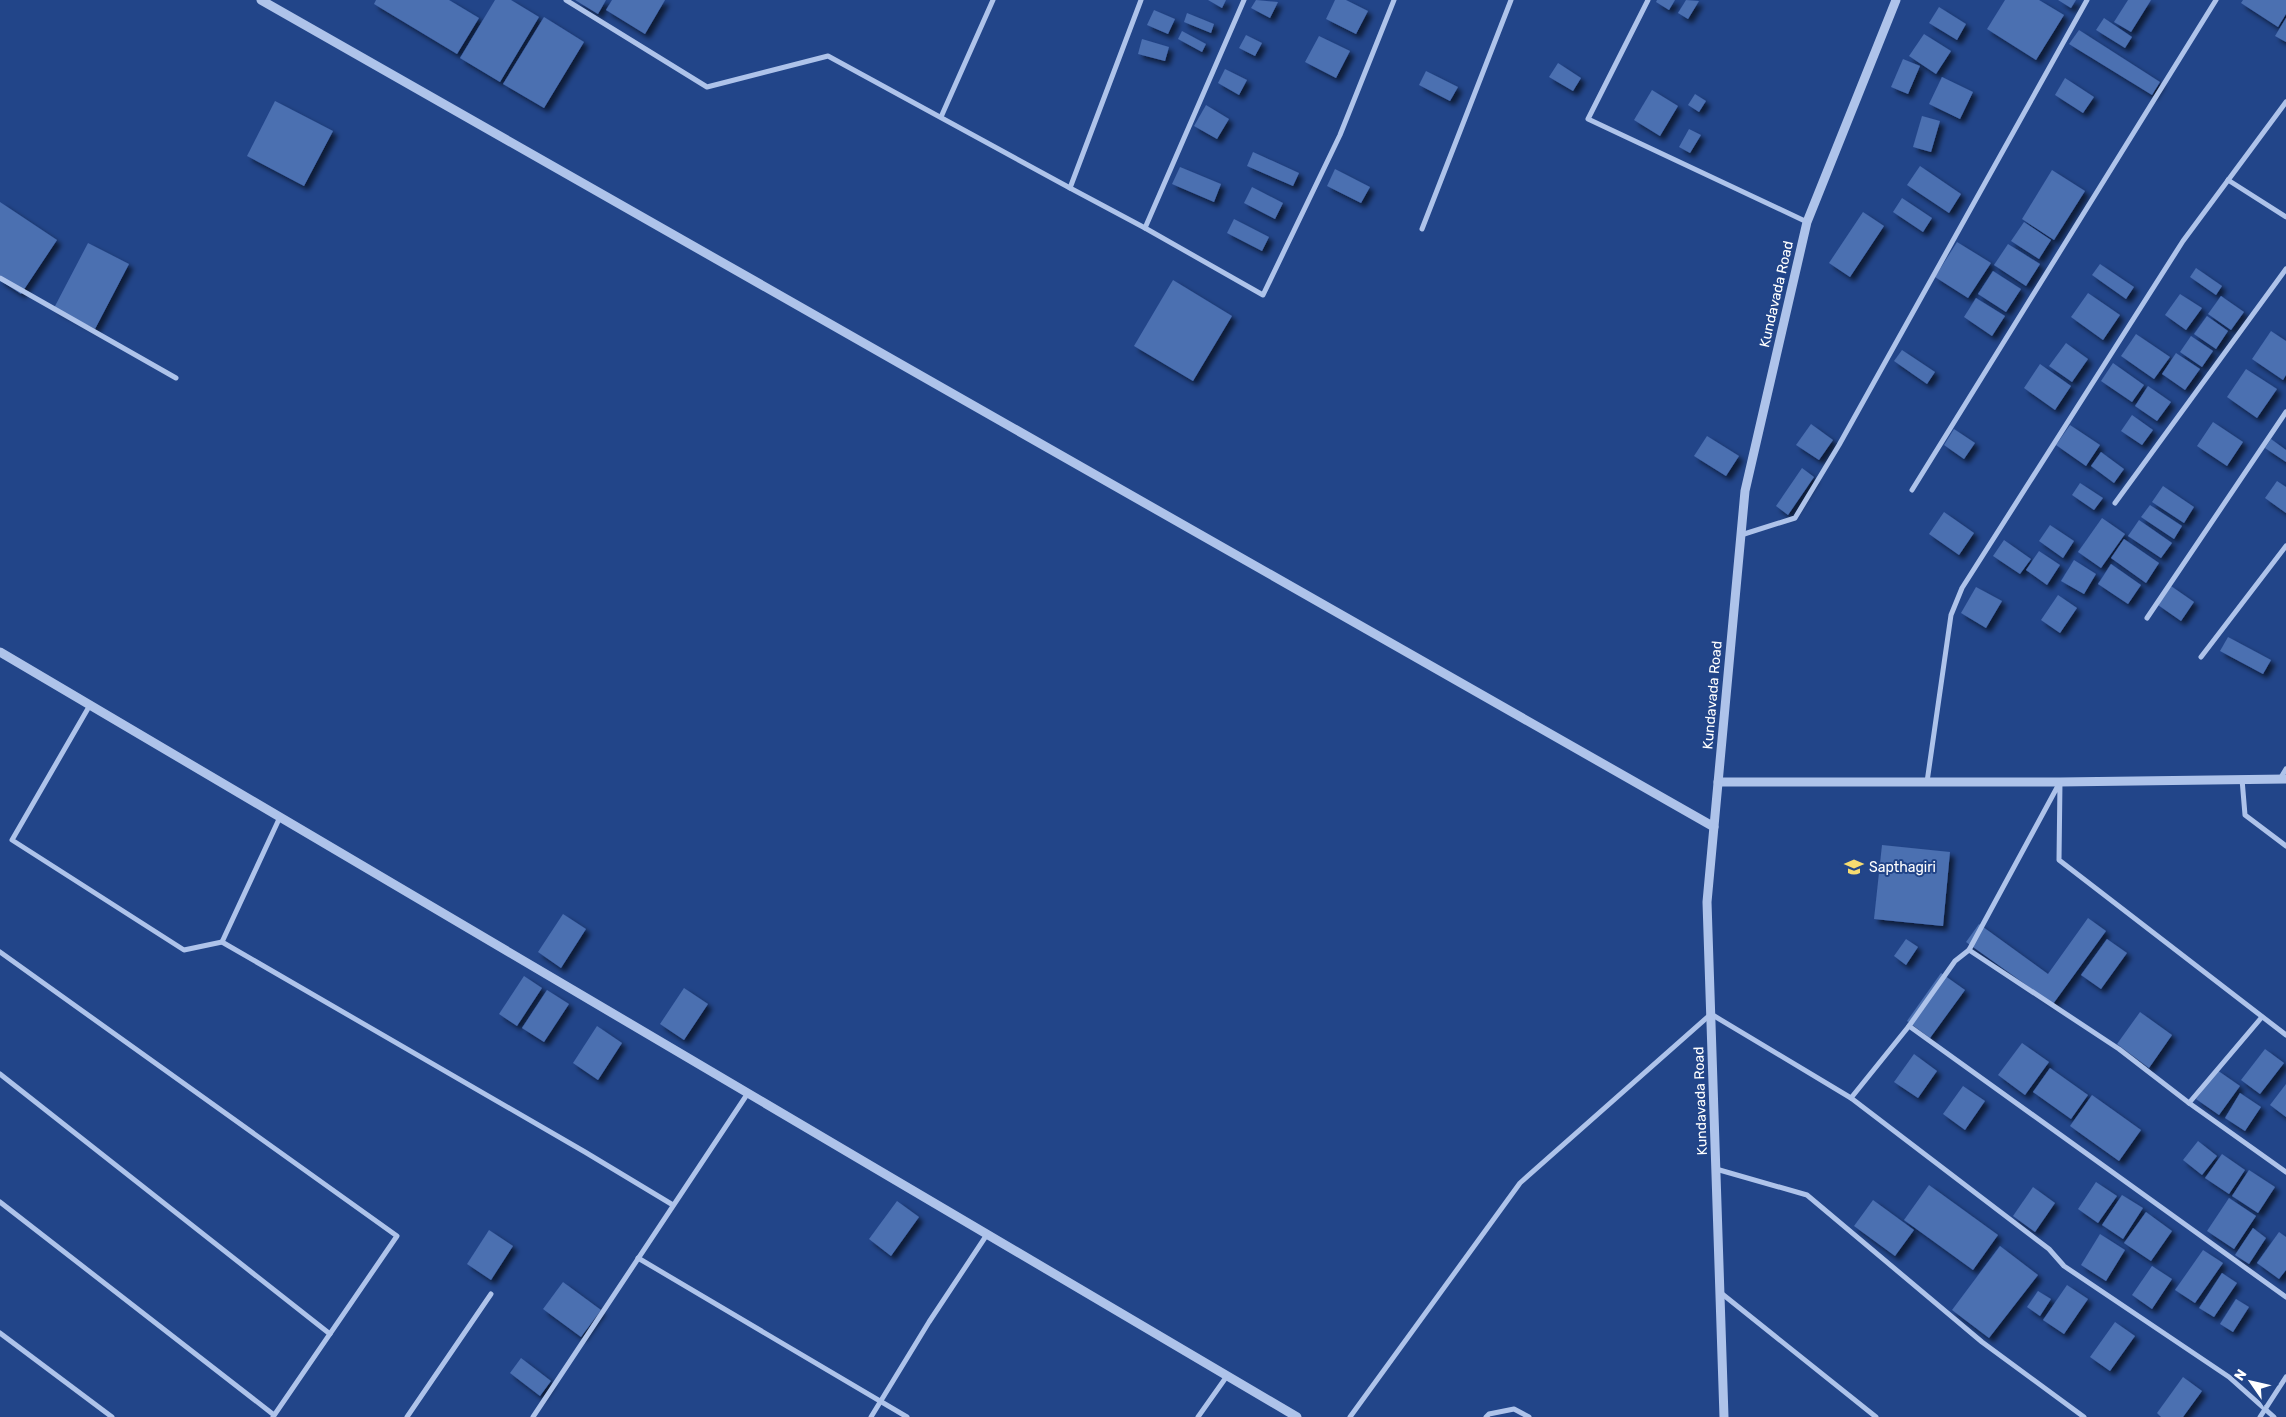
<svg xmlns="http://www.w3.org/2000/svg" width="2286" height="1417" font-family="Rubik,sans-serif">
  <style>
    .building { fill: #4b6fb1; filter: url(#shadow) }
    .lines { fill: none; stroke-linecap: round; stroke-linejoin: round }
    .minor { stroke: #aec3ea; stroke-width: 5 }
    .tertiary { stroke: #aec3ea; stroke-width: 9 }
    .labels { text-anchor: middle; stroke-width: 4; stroke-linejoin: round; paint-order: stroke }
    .street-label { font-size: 14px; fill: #fff; stroke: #224589 }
    .poi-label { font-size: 14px; fill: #fff; stroke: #224589; text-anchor: start }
  </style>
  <defs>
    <filter id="shadow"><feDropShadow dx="4.5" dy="4.5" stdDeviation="2.5" flood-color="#0009"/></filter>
  </defs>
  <rect width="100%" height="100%" fill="#224589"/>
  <g class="building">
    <path d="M376,0H449L479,18L457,54L374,4Z"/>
    <path d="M495,0H511L539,17L500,82L460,58Z"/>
    <path d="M575,0H606L598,14Z"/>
    <path d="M612,0H665L645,34L606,10Z"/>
    <path d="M1208,0H1226L1222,8Z"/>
    <path d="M1256,0L1278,2L1270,18L1251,8Z"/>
    <path d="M1335,0H1346L1368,11L1356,34L1326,19Z"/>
    <path d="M1657,0H1675L1669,10L1656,2Z"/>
    <path d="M1686,0L1699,1L1688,19L1678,13Z"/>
    <path d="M2005,0H2039L2064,15L2036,60L1987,29Z"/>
    <path d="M2058,0H2076L2071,8Z"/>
    <path d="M2128,0H2151L2131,32L2114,22Z"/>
    <path d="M2243,0H2286V14L2278,27L2241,3Z"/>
    <path d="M1939,7L1966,24L1957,40L1929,23Z"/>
    <path d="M1154,10L1175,19L1168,34L1147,25Z"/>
    <path d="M1187,13L1214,24L1211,33L1184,22Z"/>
    <path d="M544,17L584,42L544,108L503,84Z"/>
    <path d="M2104,18L2132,37L2125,48L2096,30Z"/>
    <path d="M2286,18V42L2275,36Z"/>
    <path d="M2079,30L2160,82L2152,95L2069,44Z"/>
    <path d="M1182,31L1206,44L1202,52L1178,39Z"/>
    <path d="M1924,34L1951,51L1936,74L1909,56Z"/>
    <path d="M1246,35L1262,43L1255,56L1239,48Z"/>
    <path d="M1319,36L1350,51L1336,78L1305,62Z"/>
    <path d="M1142,39L1169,47L1165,61L1138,54Z"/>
    <path d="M1903,59L1920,66L1908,94L1891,87Z"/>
    <path d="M1558,63L1581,78L1573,91L1549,77Z"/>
    <path d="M1225,69L1247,80L1239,95L1218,83Z"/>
    <path d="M1426,71L1458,87L1450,101L1419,85Z"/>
    <path d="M1942,77L1973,92L1960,119L1929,104Z"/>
    <path d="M2065,78L2094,97L2083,113L2055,95Z"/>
    <path d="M1652,90L1678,106L1660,136L1634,120Z"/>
    <path d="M1695,94L1706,101L1699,112L1688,105Z"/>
    <path d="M275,101L333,131L304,186L247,156Z"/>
    <path d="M1206,105L1229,119L1217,139L1194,126Z"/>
    <path d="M1922,116L1940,121L1931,152L1913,147Z"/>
    <path d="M1689,129L1701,135L1690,153L1679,147Z"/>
    <path d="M1253,152L1299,173L1293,186L1247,166Z"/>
    <path d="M1920,166L1961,194L1949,213L1907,185Z"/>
    <path d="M1180,167L1221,184L1214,202L1172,184Z"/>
    <path d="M1335,169L1370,187L1361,203L1327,186Z"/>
    <path d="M2052,170L2085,191L2054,240L2022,219Z"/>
    <path d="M1252,187L1283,203L1275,219L1244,203Z"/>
    <path d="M1902,198L1932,218L1923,232L1893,212Z"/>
    <path d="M0,202L57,240L21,294L0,280Z"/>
    <path d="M1863,212L1884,226L1850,277L1829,263Z"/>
    <path d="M1234,219L1269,237L1262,251L1227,233Z"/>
    <path d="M2024,222L2051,240L2039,259L2011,241Z"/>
    <path d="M1957,242L1991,263L1968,298L1935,277Z"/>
    <path d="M88,243L129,264L95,329L54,308Z"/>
    <path d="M2008,244L2040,264L2026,286L1994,265Z"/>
    <path d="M2100,264L2134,287L2126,299L2092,275Z"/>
    <path d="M2196,268L2222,286L2216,295L2190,277Z"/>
    <path d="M1993,271L2021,289L2006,312L1978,294Z"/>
    <path d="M1173,280L1232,316L1193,381L1134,346Z"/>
    <path d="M2088,293L2120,315L2103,340L2071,317Z"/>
    <path d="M2180,294L2202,308L2186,330L2165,315Z"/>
    <path d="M2221,296L2244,312L2231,330L2208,314Z"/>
    <path d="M1976,298L2005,316L1992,336L1964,317Z"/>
    <path d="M2207,316L2228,331L2216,349L2194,334Z"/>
    <path d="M2271,331L2286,341V375L2283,380L2252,359Z"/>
    <path d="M2136,334L2170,357L2154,379L2121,356Z"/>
    <path d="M2191,336L2213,351L2202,367L2180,352Z"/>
    <path d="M2066,343L2088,359L2072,382L2049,366Z"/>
    <path d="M1902,350L1935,372L1927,384L1894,361Z"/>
    <path d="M2176,353L2200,369L2185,390L2162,374Z"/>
    <path d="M2113,363L2144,385L2132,402L2101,381Z"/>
    <path d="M2040,364L2071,386L2055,410L2024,388Z"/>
    <path d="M2246,369L2277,389L2257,418L2227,397Z"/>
    <path d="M2148,386L2171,402L2157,421L2135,406Z"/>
    <path d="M2132,415L2153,430L2142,445L2121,431Z"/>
    <path d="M2213,422L2243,442L2227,466L2197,446Z"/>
    <path d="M1811,424L1833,440L1819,460L1796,445Z"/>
    <path d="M2070,425L2100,445L2086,466L2056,445Z"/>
    <path d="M1954,429L1975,443L1964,459L1944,445Z"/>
    <path d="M1707,436L1739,456L1726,476L1694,456Z"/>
    <path d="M2271,439L2286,450V462L2265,448Z"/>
    <path d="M2101,452L2124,469L2114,483L2091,466Z"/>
    <path d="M1802,468L1814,477L1788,515L1776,506Z"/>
    <path d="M2277,481L2286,487V513L2265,498Z"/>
    <path d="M2080,483L2103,498L2094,510L2072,495Z"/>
    <path d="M2163,486L2194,507L2184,523L2152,502Z"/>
    <path d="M2150,505L2182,526L2174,539L2141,517Z"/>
    <path d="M1944,512L1974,533L1959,555L1929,534Z"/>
    <path d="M2102,518L2125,534L2101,568L2078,552Z"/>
    <path d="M2139,520L2172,543L2161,558L2128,536Z"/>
    <path d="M2050,525L2074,541L2063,558L2039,541Z"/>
    <path d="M2124,539L2159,563L2146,583L2111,558Z"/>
    <path d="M2004,540L2031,559L2020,574L1993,556Z"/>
    <path d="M2039,551L2060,565L2047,585L2026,570Z"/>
    <path d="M2074,560L2096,574L2084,594L2061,581Z"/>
    <path d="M2111,564L2141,585L2128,604L2098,584Z"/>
    <path d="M2171,586L2194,602L2181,621L2158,605Z"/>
    <path d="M1976,587L2002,601L1986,628L1961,613Z"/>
    <path d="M2058,595L2077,608L2060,633L2041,620Z"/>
    <path d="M2228,637L2271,660L2263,674L2220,651Z"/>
    <path d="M1882,845L1950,852L1943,926L1874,919Z"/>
    <path d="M563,914L586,929L561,968L538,952Z"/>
    <path d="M2088,918L2106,931L2053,1004L1966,942L1979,924L2048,974Z"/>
    <path d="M1906,939L1918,947L1906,965L1894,956Z"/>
    <path d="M2107,939L2127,953L2101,989L2081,975Z"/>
    <path d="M1941,973L1965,990L1930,1038L1907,1021Z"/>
    <path d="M524,976L542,988L517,1026L499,1014Z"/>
    <path d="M684,988L708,1004L684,1040L660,1024Z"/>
    <path d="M547,990L569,1004L544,1042L522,1028Z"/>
    <path d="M2140,1012L2172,1035L2149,1068L2117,1044Z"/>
    <path d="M597,1026L622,1043L598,1080L573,1063Z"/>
    <path d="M2022,1043L2049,1062L2025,1095L1998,1075Z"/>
    <path d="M2265,1049L2284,1063L2260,1094L2241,1080Z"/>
    <path d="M1914,1054L1937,1071L1918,1098L1894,1082Z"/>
    <path d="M2050,1068L2088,1095L2071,1119L2033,1092Z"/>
    <path d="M2217,1070L2240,1086L2219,1115L2196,1099Z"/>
    <path d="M2286,1084V1117L2270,1105Z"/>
    <path d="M1963,1086L1985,1101L1965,1130L1943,1114Z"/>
    <path d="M2240,1093L2261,1107L2245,1131L2225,1118Z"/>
    <path d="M2092,1095L2141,1130L2119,1161L2070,1126Z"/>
    <path d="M2198,1141L2217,1156L2202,1175L2183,1160Z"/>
    <path d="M2222,1154L2245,1170L2229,1194L2205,1178Z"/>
    <path d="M2249,1170L2275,1187L2258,1213L2232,1196Z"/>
    <path d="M2096,1182L2117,1196L2098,1223L2078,1209Z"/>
    <path d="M1929,1185L1998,1235L1973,1270L1904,1220Z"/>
    <path d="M2033,1187L2055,1203L2035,1232L2013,1216Z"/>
    <path d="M2122,1195L2143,1208L2123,1239L2102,1225Z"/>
    <path d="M2229,1198L2256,1216L2234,1249L2207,1231Z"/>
    <path d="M1873,1200L1914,1230L1895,1256L1854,1226Z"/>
    <path d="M897,1201L919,1217L891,1256L869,1239Z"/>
    <path d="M2146,1212L2172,1231L2151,1261L2124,1243Z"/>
    <path d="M2253,1228L2266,1238L2249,1264L2235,1255Z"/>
    <path d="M489,1230L513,1246L491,1280L467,1264Z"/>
    <path d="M2279,1232L2286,1237V1270L2279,1279L2257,1263Z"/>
    <path d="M2100,1234L2125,1250L2106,1281L2081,1265Z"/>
    <path d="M2000,1246L2038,1275L1989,1338L1952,1310Z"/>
    <path d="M2203,1250L2223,1263L2195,1303L2175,1290Z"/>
    <path d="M2152,1266L2172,1279L2152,1309L2132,1295Z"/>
    <path d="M2222,1273L2237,1283L2214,1317L2199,1308Z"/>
    <path d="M563,1282L601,1310L581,1337L543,1309Z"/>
    <path d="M2067,1285L2088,1299L2064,1334L2043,1320Z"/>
    <path d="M2038,1291L2051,1299L2040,1316L2027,1307Z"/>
    <path d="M2236,1299L2249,1307L2233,1332L2220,1324Z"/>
    <path d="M2115,1322L2135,1336L2110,1371L2090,1357Z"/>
    <path d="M521,1358L551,1381L540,1396L510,1373Z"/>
    <path d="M2183,1377L2202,1391L2183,1417H2161L2157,1413Z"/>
  </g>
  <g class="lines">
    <g class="minor">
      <path d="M566,0L707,87L828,56L1070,188"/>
      <path d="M1141,0L1070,188L1145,228"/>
      <path d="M1244,0L1145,228L1263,295L1340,135L1394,0"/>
      <path d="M1648,0L1588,119L1807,222"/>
      <path d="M941,117L993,0"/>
      <path d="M2228,180L2286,217"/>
      <path d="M1422,229L1511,0"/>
      <path d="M0,278L176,378"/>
      <path d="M1912,490L2216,0"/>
      <path d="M2115,503L2286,269"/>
      <path d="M1741,535L1795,518L1839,445L2087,0"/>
      <path d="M2147,618L2286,412"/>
      <path d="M2201,657L2286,546"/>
      <path d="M90,705L12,840L184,950L222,942L585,1152L673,1205"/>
      <path d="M2242,779L2245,815L2286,846"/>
      <path d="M2280,779L2286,769"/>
      <path d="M1927,782L1951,615L1962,588L2183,241L2286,102"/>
      <path d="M222,942L280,817"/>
      <path d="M1969,950L2119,1049L2189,1103L2286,1172"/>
      <path d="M0,952L397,1236L273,1417"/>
      <path d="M1909,1026L2286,1297"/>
      <path d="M0,1074L330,1334"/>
      <path d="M1851,1098L1909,1026L1955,961L1969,950L2060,782L2059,860L2286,1035"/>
      <path d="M2189,1103L2262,1017"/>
      <path d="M1716,1169L1807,1195L1982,1342L2084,1417"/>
      <path d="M0,1202L274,1415"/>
      <path d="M638,1258L907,1417"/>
      <path d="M1721,1293L1876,1417"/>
      <path d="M0,1333L112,1417"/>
      <path d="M407,1417L491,1294"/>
      <path d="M533,1417L748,1093"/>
      <path d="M871,1417L929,1322L988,1233"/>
      <path d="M1198,1417L1227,1376"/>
      <path d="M1350,1417L1520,1183L1711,1014L1851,1098L2049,1249L2064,1266L2229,1377L2274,1417"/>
      <path d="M1486,1417L1489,1414L1514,1409L1529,1417"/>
      <path d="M2260,1417L2286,1377"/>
    </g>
    <g class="tertiary">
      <path d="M261,0L1714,827"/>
      <path d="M0,652L1297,1417"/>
      <path d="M1718,782H2060L2286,779"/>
      <path d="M1724,1417L1707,902L1745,491L1807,222L1896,0"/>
    </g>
  </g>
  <defs>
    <g id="school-bare" transform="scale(1.5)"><path d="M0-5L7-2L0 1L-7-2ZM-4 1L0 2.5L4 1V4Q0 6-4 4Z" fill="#f6dc70" stroke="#224589" stroke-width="2.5" paint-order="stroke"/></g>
  </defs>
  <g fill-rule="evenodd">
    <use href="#school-bare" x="1854" y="867"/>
  </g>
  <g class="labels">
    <g class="street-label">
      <text transform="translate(1776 294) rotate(-77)" y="5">Kundavada Road</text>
      <text transform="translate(1712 695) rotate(-85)" y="5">Kundavada Road</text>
      <text transform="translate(1700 1101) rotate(-92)" y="5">Kundavada Road</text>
    </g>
    <g class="poi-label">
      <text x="1869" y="872">Sapthagiri</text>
    </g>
  </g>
  <g transform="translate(2251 1382) rotate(304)" stroke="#224589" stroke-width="4" paint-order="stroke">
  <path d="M0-4L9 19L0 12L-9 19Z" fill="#ffffff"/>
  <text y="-8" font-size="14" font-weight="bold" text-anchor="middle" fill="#ffffff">N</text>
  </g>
</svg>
